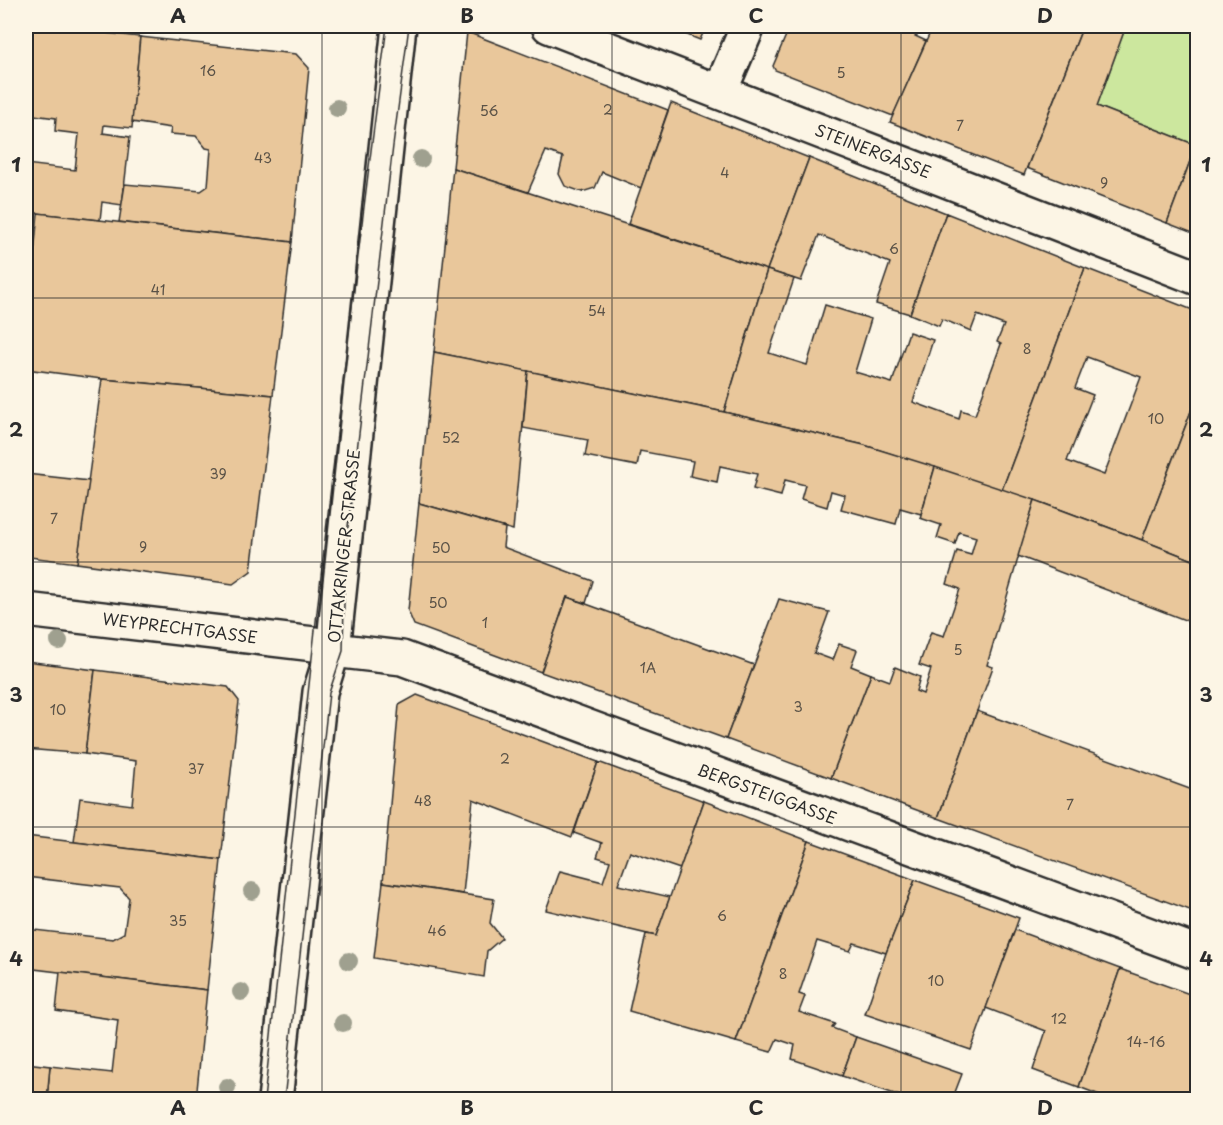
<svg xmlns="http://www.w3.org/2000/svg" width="1223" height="1125" font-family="'Playpen Sans',sans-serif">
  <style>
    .green { fill: #cce79e; stroke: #7c8964; stroke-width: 1.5 }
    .building { fill: #e9c79b; stroke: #2b2b2b; stroke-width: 1.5; fill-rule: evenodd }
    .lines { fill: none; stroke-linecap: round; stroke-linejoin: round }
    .minor-casing { stroke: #2b2b2b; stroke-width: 38 }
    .secondary-casing { stroke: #2b2b2b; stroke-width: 38 }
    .minor { stroke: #fcf5e5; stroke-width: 33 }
    .secondary { stroke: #fcf5e5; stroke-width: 33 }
    .tram { stroke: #2b2b2b; stroke-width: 1.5 }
    .tree { fill: #9fa08f }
    .grid { fill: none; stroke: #2b2b2b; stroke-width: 1.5; stroke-opacity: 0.55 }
    .labels { text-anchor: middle; stroke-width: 4.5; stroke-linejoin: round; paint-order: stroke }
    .number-label { font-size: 14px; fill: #5a5247 }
    .street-label { font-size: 16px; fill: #2b2b2b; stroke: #fcf5e5 }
    .neatline { fill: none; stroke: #2b2b2b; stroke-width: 2 }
    .grid-label { font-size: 20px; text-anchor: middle; font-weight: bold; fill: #2b2b2b }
  </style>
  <rect width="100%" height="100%" fill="#fcf5e5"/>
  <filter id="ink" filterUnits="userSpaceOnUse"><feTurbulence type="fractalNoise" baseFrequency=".0167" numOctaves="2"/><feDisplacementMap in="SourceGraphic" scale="12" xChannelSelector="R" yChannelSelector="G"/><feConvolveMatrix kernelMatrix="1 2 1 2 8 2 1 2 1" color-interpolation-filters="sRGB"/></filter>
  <g filter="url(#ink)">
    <path class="green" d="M1126,26H1197L1198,140L1196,145L1097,106Z"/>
    <g class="building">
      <path d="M26,26H42L140,37L132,128L104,125L103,133L130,137L122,205L102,202L100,220L26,212V164L75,170L79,134L55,131L56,118L26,114Z"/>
      <path d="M665,26H706L700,40Z"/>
      <path d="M790,26H888L895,29L896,26H920L915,36L926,41L893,116L775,70L773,66Z"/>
      <path d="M933,26H1083L1024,175L890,122Z"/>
      <path d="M1083,26H1126L1097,106L1196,145L1167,223L1027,168Z"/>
      <path d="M467,32L668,110L641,188L602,172L595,188L582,192L565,186L559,174L563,157L546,151L528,192L453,168Z"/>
      <path d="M140,37L296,54L309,68L292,242L119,222L125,184L201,191L208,186L211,149L206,148L196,136L170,134L171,128L132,122Z"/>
      <path d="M671,103L809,158L767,270L628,224Z"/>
      <path d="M1198,140V235L1167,223Z"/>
      <path d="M809,158L946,213L910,314L876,304L890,263L819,235L801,281L767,270Z"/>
      <path d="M453,168L767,270L724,412L434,352Z"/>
      <path d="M38,213L292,242L273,395L102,379L26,369V337Z"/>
      <path d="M946,213L1085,268L1002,490L864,445L724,412L767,270L794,279L769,353L807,365L825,305L871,319L855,372L892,383L909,332L933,340L913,402L959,419L961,410L975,415L1001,344L997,342L1004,325L977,315L971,331L942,319L939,326L910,314Z"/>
      <path d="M1085,268L1198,312V393L1142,540L1046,504L1002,490ZM1087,357L1141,377L1104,475L1067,461L1093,395L1075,388Z"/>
      <path d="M434,352L528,371L513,530L419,503Z"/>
      <path d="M528,371L724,412L864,445L935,467L921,514L900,508L896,524L841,509L845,495L831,491L827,507L801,499L805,485L785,480L781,496L753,489L757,474L720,466L717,482L690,476L693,461L640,451L637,466L585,456L588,440L523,428Z"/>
      <path d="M102,379L273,395L251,571L233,584L77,563Z"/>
      <path d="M1198,393V562L1142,540Z"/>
      <path d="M935,467L1035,500L987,665L993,667L938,818L831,778L871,674L890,681L895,667L920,677L916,691L923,694L931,669L919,665L931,632L944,636L960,589L947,584L957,551L971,555L976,537L959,532L955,544L937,538L941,525L920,518Z"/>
      <path d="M26,474L89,481L77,563L30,557L28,563H26Z"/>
      <path d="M1035,500L1142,540L1198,562V625L1018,556Z"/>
      <path d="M419,503L505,528L503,547L593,581L586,603L567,597L541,672L414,625L408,611Z"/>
      <path d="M567,597L754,665L726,739L541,672Z"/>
      <path d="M779,599L829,612L814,653L833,660L839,644L857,650L851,666L871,674L831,778L726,739Z"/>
      <path d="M26,661L95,670L85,754L26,749Z"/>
      <path d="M95,670L228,687L239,701L221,860L74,842L80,798L132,805L136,761L85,754Z"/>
      <path d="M417,695L598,762L572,837L473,799L463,894L383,882L399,705Z"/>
      <path d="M977,711L1198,792V913L938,818Z"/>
      <path d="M598,762L704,801L680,869L630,852L618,885L670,897L656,936L546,910L560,871L603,882L610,861L597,857L602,843L574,833Z"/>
      <path d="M704,801L809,841L736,1042L629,1011L646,934L656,936Z"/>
      <path d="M26,836L221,860L207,990L26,968V929L113,939L124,933L129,898L120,888L26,877Z"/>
      <path d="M809,841L915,880L886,953L854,943L850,951L817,941L799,994L805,996L799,1012L835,1024L832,1028L856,1037L842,1076L792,1059L795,1045L777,1039L771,1052L736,1042Z"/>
      <path d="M915,880L1019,918L971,1050L865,1014L886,953Z"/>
      <path d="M383,882L494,899L490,923L502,938L487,951L484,977L374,958Z"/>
      <path d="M1015,930L1120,969L1079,1087L1033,1070L1046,1031L986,1008Z"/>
      <path d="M1120,969L1198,997V1100H1113L1079,1087Z"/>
      <path d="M60,972L207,990L196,1100H47L50,1066L112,1073L118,1020L56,1011Z"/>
      <path d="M856,1037L962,1074L952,1100H912L842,1076Z"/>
      <path d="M26,1063L50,1066L47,1100H26Z"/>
    </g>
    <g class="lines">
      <g class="minor-casing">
        <g id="minor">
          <path d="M549,26L1198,278"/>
          <path d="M720,91L748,26"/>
          <path d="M26,610L314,644L333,650L402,658L1198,953"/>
        </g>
      </g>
      <g class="secondary-casing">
        <path id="secondary" d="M275,1100L320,692L333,650L399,26"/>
      </g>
      <use href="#minor" class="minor"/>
      <use href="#secondary" class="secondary"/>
      <g class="tram">
        <path d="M264,1100C303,741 340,383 387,26"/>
        <path d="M284,1100L329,693L343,651L345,552L393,146L409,26"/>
      </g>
    </g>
    <g class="tree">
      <circle cx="337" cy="108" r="9"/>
      <circle cx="421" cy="159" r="9"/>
      <circle cx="59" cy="641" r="9"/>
      <circle cx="252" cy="891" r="9"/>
      <circle cx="349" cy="961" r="9"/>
      <circle cx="241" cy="992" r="9"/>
      <circle cx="343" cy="1023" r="9"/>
      <circle cx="227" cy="1087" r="9"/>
    </g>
  </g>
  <path class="grid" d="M322,26V1100M612,26V1100M901,26V1100M26,298H1198M26,562H1198M26,827H1198"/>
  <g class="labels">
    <g class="number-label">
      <text x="208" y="76">16</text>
      <text x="841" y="78">5</text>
      <text x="608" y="115">2</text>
      <text x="489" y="116">56</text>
      <text x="960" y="131">7</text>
      <text x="263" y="163">43</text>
      <text x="725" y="178">4</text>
      <text x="1104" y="188">9</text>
      <text x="894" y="254">6</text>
      <text x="158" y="295">41</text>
      <text x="597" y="316">54</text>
      <text x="1027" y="354">8</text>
      <text x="1156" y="424">10</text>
      <text x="451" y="443">52</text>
      <text x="218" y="479">39</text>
      <text x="54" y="524">7</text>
      <text x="143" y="552">9</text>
      <text x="441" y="553">50</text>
      <text x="438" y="608">50</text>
      <text x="485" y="628">1</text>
      <text x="958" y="655">5</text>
      <text x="648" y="673">1A</text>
      <text x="798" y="712">3</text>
      <text x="58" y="715">10</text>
      <text x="505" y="764">2</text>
      <text x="196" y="774">37</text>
      <text x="423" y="806">48</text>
      <text x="1070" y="810">7</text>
      <text x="722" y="921">6</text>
      <text x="178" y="926">35</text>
      <text x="437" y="936">46</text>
      <text x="783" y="979">8</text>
      <text x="936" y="986">10</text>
      <text x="1059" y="1024">12</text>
      <text x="1146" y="1047">14-16</text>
    </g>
    <g class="street-label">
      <text transform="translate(873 151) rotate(21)" y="6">STEINERGASSE</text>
      <text transform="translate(344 546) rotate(-84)" y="6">OTTAKRINGER STRASSE</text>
      <text transform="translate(180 628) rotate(7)" y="6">WEYPRECHTGASSE</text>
      <text transform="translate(767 794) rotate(20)" y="6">BERGSTEIGGASSE</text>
    </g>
  </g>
  <rect width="1223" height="1125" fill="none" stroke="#fcf5e5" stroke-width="66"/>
  <rect x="33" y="33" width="1157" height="1059" class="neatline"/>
  <g class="grid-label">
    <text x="178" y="23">A</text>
    <text x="467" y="23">B</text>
    <text x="756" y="23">C</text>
    <text x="1045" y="23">D</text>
    <text x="16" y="172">1</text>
    <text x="1206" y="172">1</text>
    <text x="16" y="437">2</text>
    <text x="1206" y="437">2</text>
    <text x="16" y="702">3</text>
    <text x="1206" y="702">3</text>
    <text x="16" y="966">4</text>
    <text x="1206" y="966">4</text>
    <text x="178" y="1115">A</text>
    <text x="467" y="1115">B</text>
    <text x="756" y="1115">C</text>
    <text x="1045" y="1115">D</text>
  </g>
</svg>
